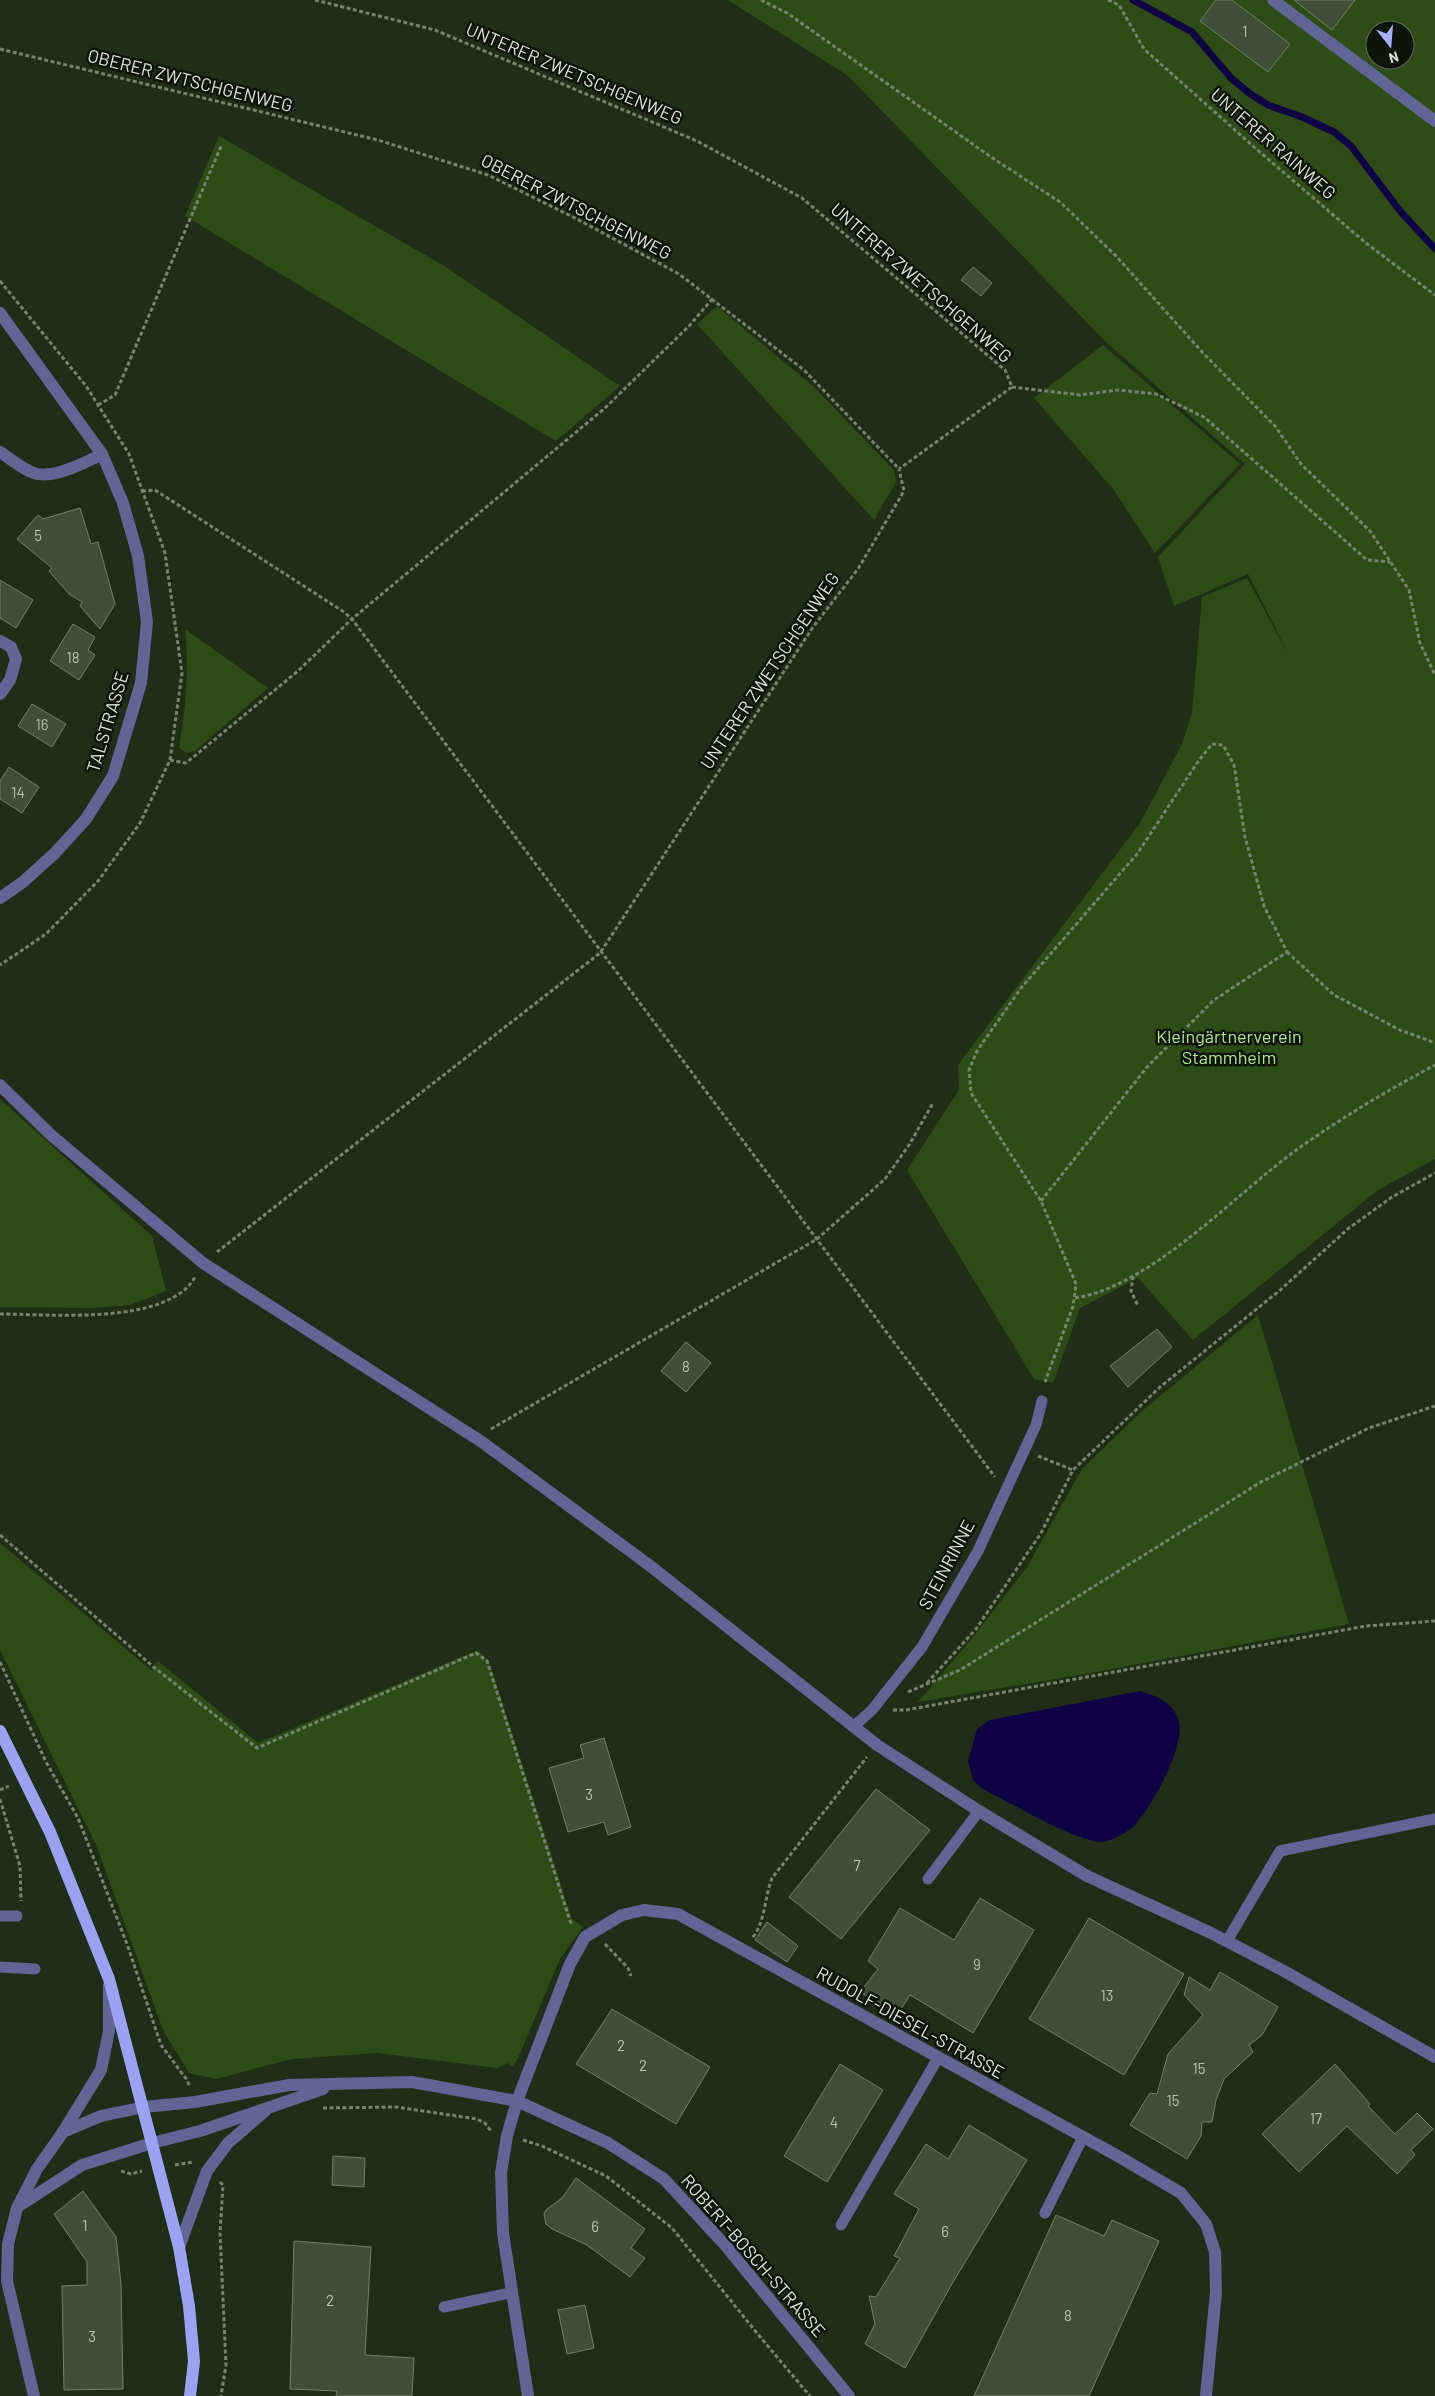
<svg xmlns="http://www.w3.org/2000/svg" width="1435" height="2396" font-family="Barlow,sans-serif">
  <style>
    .green { fill: #2e4c15; fill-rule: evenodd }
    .water { fill: #100345 }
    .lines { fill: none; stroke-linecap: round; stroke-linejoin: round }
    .stream { stroke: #100345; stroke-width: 7 }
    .building { fill: #404f37; stroke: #708166 }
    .path { stroke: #76826f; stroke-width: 3; stroke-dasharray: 4 2.5; stroke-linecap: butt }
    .lane { stroke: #606596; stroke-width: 11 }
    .street { stroke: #606596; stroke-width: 12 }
    .primary { stroke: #9aa3f3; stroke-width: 12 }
    .labels { text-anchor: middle; stroke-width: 5; stroke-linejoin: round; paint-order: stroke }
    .number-label { font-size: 15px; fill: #b5c0af }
    .street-label { font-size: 18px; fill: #dce5d7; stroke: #0e140a }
    .park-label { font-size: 18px; fill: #ace785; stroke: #0e140a }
  </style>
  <rect width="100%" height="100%" fill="#202e17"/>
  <g class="green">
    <path d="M728,0H1435V1159L1378,1190L1193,1340L1138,1278L1080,1308L1053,1383L1034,1379L907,1170L959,1090L958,1065L1140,823L1182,744L1192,713L1202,597L1247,578L1290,657L1248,574L1174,606L1158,557L1245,464L1106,342L847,75ZM1375,30H1405V60H1375Z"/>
    <path d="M219,136L446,267L620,386L556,441L185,216Z"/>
    <path d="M717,306L813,386L894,470L896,482L874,520L697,324Z"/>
    <path d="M1103,345L1240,464L1155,553L1114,490L1034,398Z"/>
    <path d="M185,629L268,688L195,751L187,753L179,748C186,705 189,672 185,629Z"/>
    <path d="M0,1099L152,1236L166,1291L130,1305L93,1308L0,1307Z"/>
    <path d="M1258,1315L1349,1624L1086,1674L918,1702L973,1637L1027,1567L1082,1469L1142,1411Z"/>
    <path d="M0,1543L151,1670L158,1661L258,1743L478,1650L489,1661L572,1919L583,1927L560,1959L518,2058L512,2067L508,2063L497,2068L377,2053L292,2059L216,2079L189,2073L163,2030L97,1847L0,1650Z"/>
  </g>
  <path class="water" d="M1140,1691C1156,1696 1171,1701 1178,1718C1188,1743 1152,1806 1135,1825C1130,1831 1110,1842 1102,1842C1073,1841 1010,1802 981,1788L973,1780L968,1761L977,1729L990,1720Z"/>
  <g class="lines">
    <path class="stream" d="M1133,0L1192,32L1231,78L1249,93L1268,105L1302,117L1334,132L1351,146L1400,211L1435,249"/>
  </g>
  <g class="building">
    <path d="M1216,0H1232L1290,44L1268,72L1200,21Z"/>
    <path d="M1294,0H1355L1332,30Z"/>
    <path d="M973,267L992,283L981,296L961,280Z"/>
    <path d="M80,508L91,544L98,542L115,604L100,629L80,606L82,602L69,594L49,571L52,568L17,539L38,515L43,519Z"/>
    <path d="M0,580L33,600L16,628L0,618Z"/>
    <path d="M73,624L95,637L88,650L95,655L79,680L50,661Z"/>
    <path d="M32,704L66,724L52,747L18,726Z"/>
    <path d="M9,767L39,787L22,813L0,799V781Z"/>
    <path d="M1157,1329L1172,1347L1128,1387L1110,1366Z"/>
    <path d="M686,1342L711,1363L686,1392L661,1371Z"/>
    <path d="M604,1738L631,1827L608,1835L604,1822L568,1832L549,1768L584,1758L580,1745Z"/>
    <path d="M876,1789L930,1830L841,1939L789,1897Z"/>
    <path d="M980,1898L1034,1930L973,2033L910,1995L898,2014L860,1992L878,1969L868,1961L900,1908L954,1940Z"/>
    <path d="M1089,1918L1184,1974L1124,2075L1029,2019Z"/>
    <path d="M767,1922L798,1946L787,1962L755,1940Z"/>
    <path d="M1220,1972L1278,2007L1262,2035L1249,2045L1253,2052L1224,2079L1216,2100L1212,2122H1202L1201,2136L1187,2159L1130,2125L1150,2093L1157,2094L1168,2054L1203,2015L1184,1995L1189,1977L1210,1990Z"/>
    <path d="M612,2009L710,2067L676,2124L576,2064Z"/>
    <path d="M840,2064L883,2090L827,2182L784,2156Z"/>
    <path d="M1335,2064L1370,2104L1368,2106L1395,2134L1417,2113L1433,2129L1411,2150L1415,2155L1397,2174L1347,2126L1299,2172L1262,2134Z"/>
    <path d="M969,2125L1027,2160L953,2282L905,2368L865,2344L875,2324L869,2296L876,2297L900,2258L894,2256L919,2209L894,2194L926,2144L948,2159Z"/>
    <path d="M333,2156L365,2158L364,2187L332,2185Z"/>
    <path d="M576,2178L645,2229L631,2248L645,2258L630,2277L587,2245L552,2229L546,2224L544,2214L546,2210L562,2198Z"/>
    <path d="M83,2191L116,2237L121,2284L123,2389L64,2390L62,2286L87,2285V2262L54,2214Z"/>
    <path d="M1056,2215L1104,2236L1112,2220L1159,2241L1089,2396H974Z"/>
    <path d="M294,2241L371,2247L365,2355L414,2358L412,2396H336L337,2391L290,2389Z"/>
    <path d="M585,2305L594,2348L567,2354L558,2310Z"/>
  </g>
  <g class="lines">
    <g class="path">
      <path d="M315,0L435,30L697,141L802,198L1005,370L1012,387L899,469"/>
      <path d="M761,0L787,13L994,159L1060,202L1116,256L1203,353L1275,426L1301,464L1370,531L1409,590L1420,643L1435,675"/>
      <path d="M1108,0L1119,5L1144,49L1254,147L1367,244L1435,295"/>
      <path d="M0,49L378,140L488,175L575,218L679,274L804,370L899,469"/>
      <path d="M0,281L86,386L129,454L165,553L182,673L170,760L140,823L98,881L46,934L0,965"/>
      <path d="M1012,387L1080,395L1118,390L1156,394L1204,417L1367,560L1390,562"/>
      <path d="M98,405L115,395L222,144"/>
      <path d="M142,491L155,490L344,612L352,619L995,1477"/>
      <path d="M170,760L186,763L298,671L352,619L605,408L689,326L713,298"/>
      <path d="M1287,952L1334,995L1400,1030L1435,1043"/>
      <path d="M1041,1201L1147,1067L1214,1000L1287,952L1264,906L1245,837L1234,765L1223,745L1212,744L1197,763L1137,854L1021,988L977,1051L969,1070L971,1093L1041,1201L1076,1284L1073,1306L1045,1382"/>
      <path d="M217,1252L600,953L813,627L858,569L904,491L899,469"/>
      <path d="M1133,1276L1131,1291L1138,1306"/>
      <path d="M1075,1298C1152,1286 1236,1193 1299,1148C1343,1117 1388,1090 1435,1065"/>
      <path d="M0,1314C49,1314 168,1326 195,1277"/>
      <path d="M491,1429L817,1239L885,1179L909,1145L933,1103"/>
      <path d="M1038,1456L1073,1470"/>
      <path d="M0,1535L156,1669L257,1748L476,1653L487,1661L570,1921L573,1925"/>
      <path d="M0,1662L46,1762L78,1818L127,1944L161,2045L187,2080L190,2087"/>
      <path d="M927,1683L976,1629L1041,1533L1073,1470L1160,1387L1279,1291L1349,1228L1392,1197L1435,1173"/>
      <path d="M908,1692L960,1670L1261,1482L1369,1428L1435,1406"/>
      <path d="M893,1710H906L1366,1626L1435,1621"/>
      <path d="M0,1790L9,1786"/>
      <path d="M0,1799L20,1866L21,1901"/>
      <path d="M753,1937C765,1922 765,1896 772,1878L867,1757"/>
      <path d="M605,1944L628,1968L631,1976"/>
      <path d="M323,2108L396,2107L477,2119L485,2123L491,2131"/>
      <path d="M523,2140L542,2146L606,2176L672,2228L761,2338L810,2396"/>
      <path d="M175,2165L193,2162"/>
      <path d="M121,2171L131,2174L142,2171"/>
      <path d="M220,2182L223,2185L220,2233L226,2365L221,2396"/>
    </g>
    <g class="lane">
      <path d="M853,1727L872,1710L922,1647L978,1551L1036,1425L1042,1401"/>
      <path d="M928,1879L979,1811"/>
      <path d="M0,1916H17"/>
      <path d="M1227,1941L1280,1851L1435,1819"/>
      <path d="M0,1967L35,1969"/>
      <path d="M1045,2213L1083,2137"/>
      <path d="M841,2225L938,2058"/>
      <path d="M444,2307L510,2293"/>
    </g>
    <g class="street">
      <path d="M1273,0L1435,121"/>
      <path d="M0,313L102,454L123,503L138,556L147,622L141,683L113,776L86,819L55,853L23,882L0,898"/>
      <path d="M0,452C11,459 22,469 34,473C51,480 87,462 102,454"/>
      <path d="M0,641L11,647L16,659L10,680L0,694"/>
      <path d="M0,1085L51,1135L203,1263L482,1442L649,1565L877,1745L979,1811L1087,1876L1211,1933L1284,1971L1435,2057"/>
      <path d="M63,2132L101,2070L109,2031V1986"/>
      <path d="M19,2206L82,2165L152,2143L200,2131L323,2089"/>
      <path d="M179,2247L207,2171L228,2143L265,2111"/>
      <path d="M34,2396L7,2281L8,2244L17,2208L37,2169L63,2132L101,2116L144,2107L195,2102L289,2085L412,2082L517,2101L608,2143L664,2179L725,2245L849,2396"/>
      <path d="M528,2396L503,2233L501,2173L507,2136L517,2101L570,1964L585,1937L622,1915L644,1910L678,1914L1116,2155L1181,2193L1206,2224L1215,2252L1216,2292L1206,2396"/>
    </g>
    <path class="primary" d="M0,1731L50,1832L109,1979L179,2247L189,2306L194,2361L190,2396"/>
  </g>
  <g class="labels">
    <g class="number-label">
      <text x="1245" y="37">1</text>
      <text x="38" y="541">5</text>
      <text x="73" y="663">18</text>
      <text x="42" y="730">16</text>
      <text x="18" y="798">14</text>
      <text x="686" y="1372">8</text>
      <text x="589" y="1800">3</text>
      <text x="857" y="1871">7</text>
      <text x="977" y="1970">9</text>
      <text x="1107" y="2001">13</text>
      <text x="621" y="2051">2</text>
      <text x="643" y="2071">2</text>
      <text x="1199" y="2074">15</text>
      <text x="1173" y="2106">15</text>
      <text x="1316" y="2124">17</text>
      <text x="834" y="2128">4</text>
      <text x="85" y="2231">1</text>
      <text x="595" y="2232">6</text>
      <text x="945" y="2237">6</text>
      <text x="330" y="2306">2</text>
      <text x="1068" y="2321">8</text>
      <text x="92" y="2342">3</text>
    </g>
    <g class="street-label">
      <text transform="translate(574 74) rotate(23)" y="6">UNTERER ZWETSCHGENWEG</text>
      <text transform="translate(190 81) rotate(14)" y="6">OBERER ZWTSCHGENWEG</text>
      <text transform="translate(1273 144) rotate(41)" y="6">UNTERER RAINWEG</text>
      <text transform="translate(576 207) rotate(27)" y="6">OBERER ZWTSCHGENWEG</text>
      <text transform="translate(921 283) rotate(41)" y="6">UNTERER ZWETSCHGENWEG</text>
      <text transform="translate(770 671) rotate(-56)" y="6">UNTERER ZWETSCHGENWEG</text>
      <text transform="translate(108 722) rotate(-73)" y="6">TALSTRASSE</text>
      <text transform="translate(947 1565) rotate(-62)" y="6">STEINRINNE</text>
      <text transform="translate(910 2023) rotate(29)" y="6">RUDOLF-DIESEL-STRASSE</text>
      <text transform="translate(753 2256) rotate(49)" y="6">ROBERT-BOSCH-STRASSE</text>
    </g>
    <g class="park-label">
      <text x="1229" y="1043">Kleingärtnerverein<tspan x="1229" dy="21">Stammheim</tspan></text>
    </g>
  </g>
  <g transform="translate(1390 45) rotate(163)"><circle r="24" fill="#0e140a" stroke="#60685c"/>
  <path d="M0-4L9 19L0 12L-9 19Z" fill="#a8b0fc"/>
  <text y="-8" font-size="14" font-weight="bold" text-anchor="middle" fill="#dce5d7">N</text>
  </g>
</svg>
